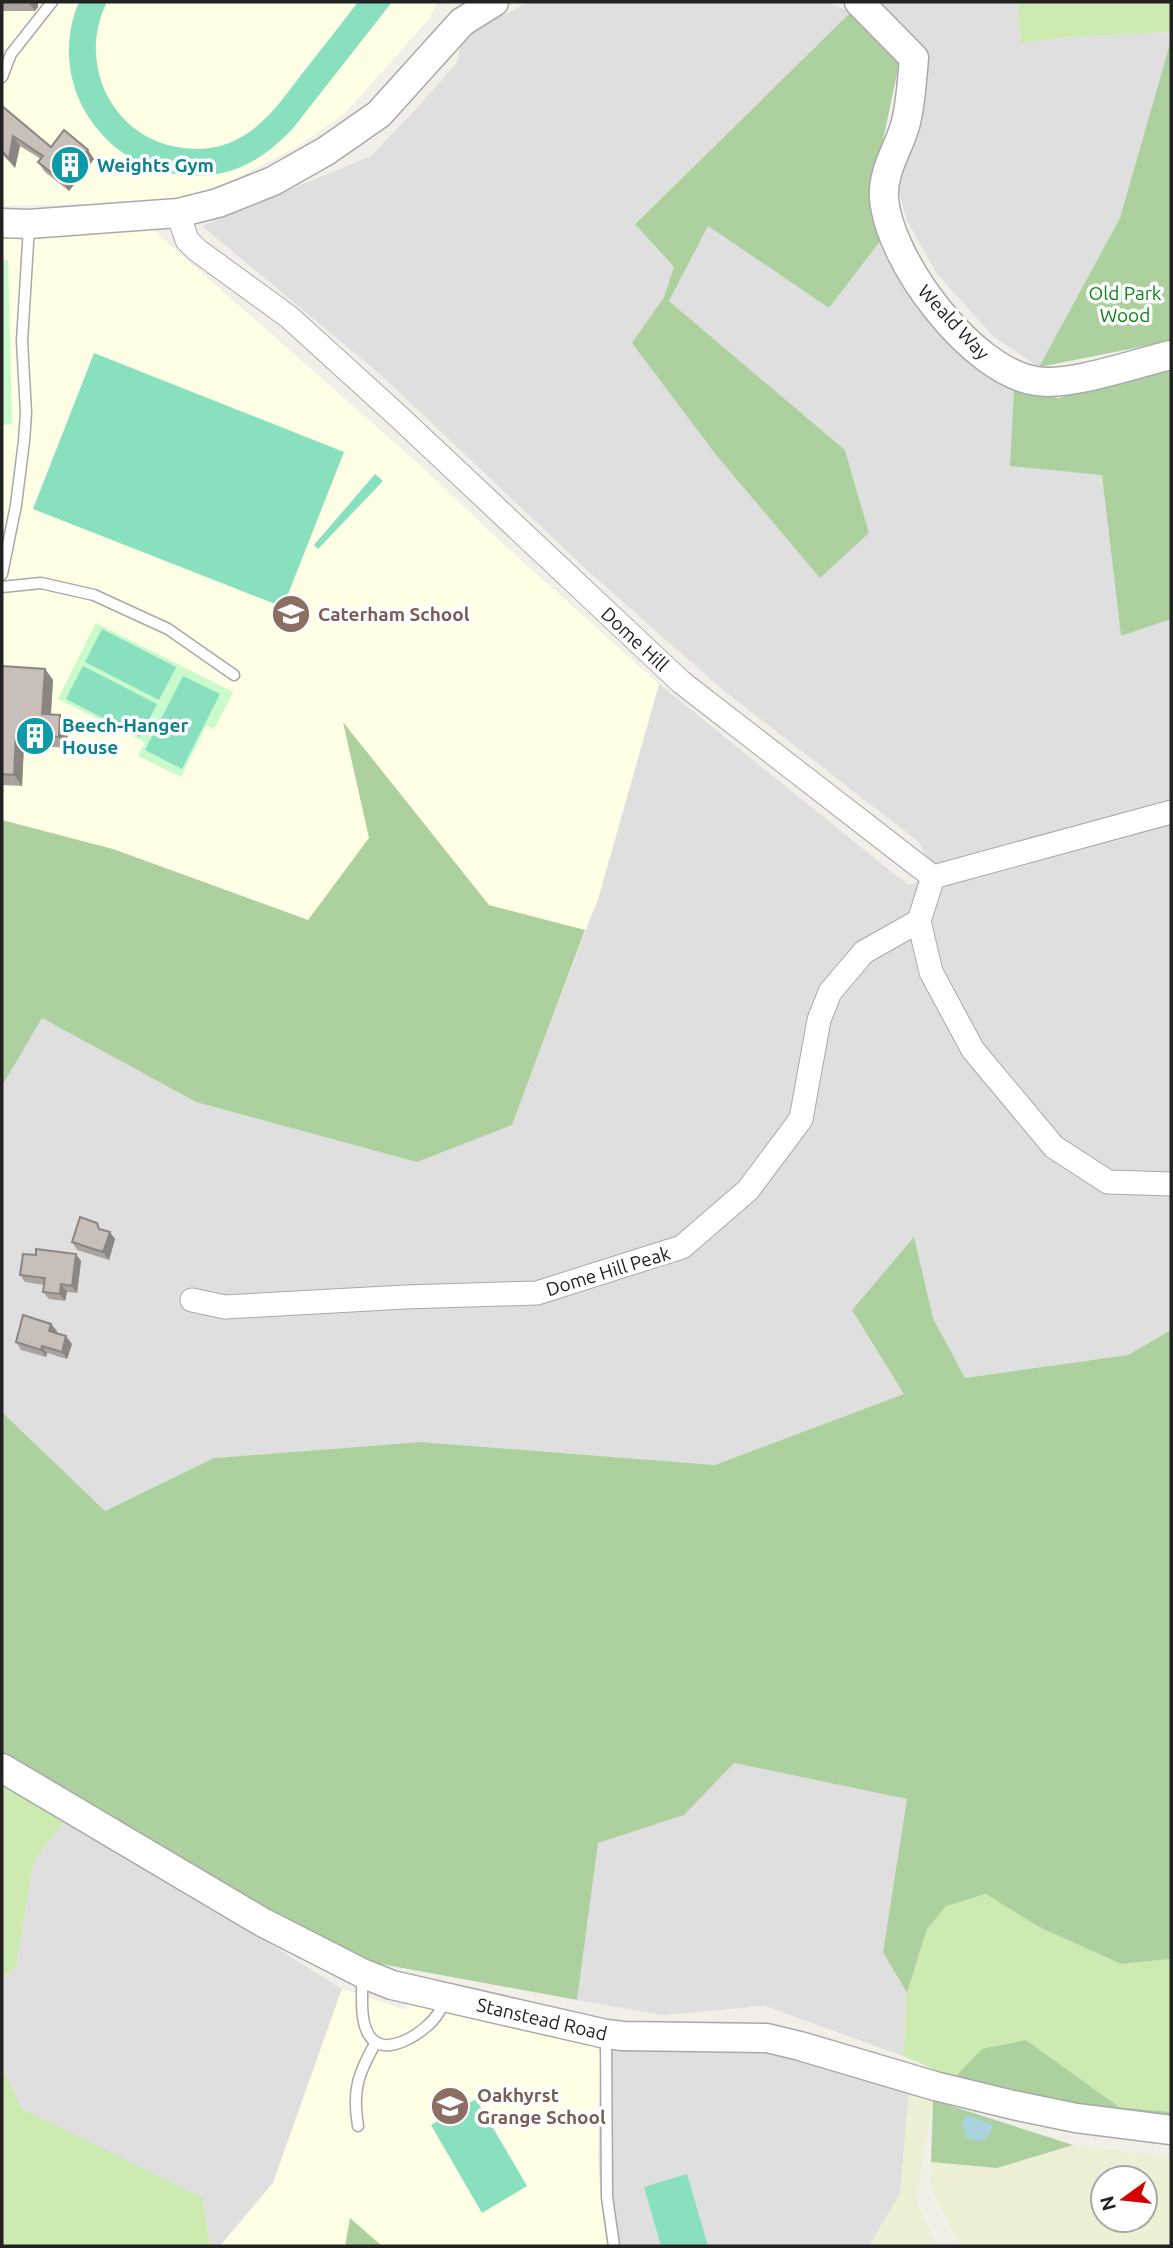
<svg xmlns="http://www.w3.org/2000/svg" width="1173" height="2248" font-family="Ubuntu,sans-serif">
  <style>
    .residential { fill: #e0dfdf }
    .education { fill: #ffffe5 }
    .farmland { fill: #eef0d5; fill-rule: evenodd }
    .grass { fill: #cdebb0 }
    .forest { fill: #add19e }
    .park { fill: #c8facc }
    .pitch { fill: #88e0be }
    .water { fill: #aad3df }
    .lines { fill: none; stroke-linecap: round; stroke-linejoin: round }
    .service-casing { stroke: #a9a9a9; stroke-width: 13 }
    .minor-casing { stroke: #a9a9a9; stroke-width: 25 }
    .tertiary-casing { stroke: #a9a9a9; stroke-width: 31 }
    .service { stroke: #fff; stroke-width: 10 }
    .minor { stroke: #fff; stroke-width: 23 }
    .tertiary { stroke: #fff; stroke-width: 28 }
    .wall { fill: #aba49e }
    .shaded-wall { fill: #8b8681 }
    .building { fill: #c7bfb8; stroke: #8b8681; stroke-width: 2 }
    .labels { text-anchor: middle; stroke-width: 7; stroke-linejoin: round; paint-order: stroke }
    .culture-label { font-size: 19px; font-weight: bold; fill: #0d838f; stroke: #fff; text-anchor: start }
    .park-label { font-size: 19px; fill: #0c8416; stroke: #fff }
    .street-label { font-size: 19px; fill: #222; stroke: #fff }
    .education-label { font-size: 19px; font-weight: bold; fill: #785e54; stroke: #fff; text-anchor: start }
  </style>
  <rect width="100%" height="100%" fill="#f2efe9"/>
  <g class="residential">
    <path d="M529,2H826L851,12L635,223L674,267L664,297L632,343L869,533L845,450L669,301L708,226L829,308L884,236L913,301L967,355L1014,388L1102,475L1121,636L1171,619V1330L1128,1355L965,1378L933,1318L914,1238L852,1310L905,1394L715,1465L421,1442L214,1458L105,1511L2,1412V1086L42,1018L196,1102L512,1125L598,899L659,684L908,885L932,877L920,843L723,690L589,572L381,375L202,226L371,156L418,107L458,61L462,36Z"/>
    <path d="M876,2H1018L1022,43L1070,37L1171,32V40L1120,218L1039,367L994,337L937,274L907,221L898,189L928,53Z"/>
    <path d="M733,1763L908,1799L883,1952L907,1993L903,2056L765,2006L663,2015L577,2000L598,1843L684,1815Z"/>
    <path d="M68,1817L342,1989L273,2183L220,2246H210L203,2198L21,2109L2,2066V1979L16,1966L34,1860Z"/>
    <path d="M748,2042L909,2092L900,2194L869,2246H607L601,2204L599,2161L600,2051Z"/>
  </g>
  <g class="education">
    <path d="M2,2H437L430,18L343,115L295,148L231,181L170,202L2,206Z"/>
    <path d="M144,222L420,465L502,543L659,684L598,899L585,930L308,920L113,849L2,881V230Z"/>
    <path d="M342,1989L406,2010L410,1999L594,2043L600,2051L598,2160L601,2204L607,2246H220L273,2183Z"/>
  </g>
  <g class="farmland">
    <path d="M909,2092L933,2100L917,2203L938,2246H869L900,2194Z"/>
    <path d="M1073,2145L1171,2157V2246H960L930,2186L931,2162L997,2168ZM1103,2178H1145V2220H1103Z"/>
  </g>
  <g class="grass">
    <path d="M1018,2H1171V32L1070,37L1021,43Z"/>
    <path d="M2,1787L68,1817L34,1860L16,1966L2,1979Z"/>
    <path d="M987,1894L1039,1927L1121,1964L1171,1959V2112L1119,2107L1026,2040L954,2078L903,2056L907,1993L927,1929L946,1905Z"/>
    <path d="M2,2067L22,2109L203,2198L210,2246H2Z"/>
  </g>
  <g class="forest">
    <path d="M851,12L899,64L872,193L884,236L829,308L708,226L669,301L845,450L869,533L820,578L717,456L632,343L664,297L674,267L635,224Z"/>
    <path d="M1171,40V341L1039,367L1120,218Z"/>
    <path d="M1171,363V619L1121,636L1102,475L1010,466L1014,388L1059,398L1134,372Z"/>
    <path d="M343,722L489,905L585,930L512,1125L417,1162L196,1102L42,1018L2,1086V820L113,849L308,920L369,838Z"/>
    <path d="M914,1237L933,1318L965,1378L1128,1355L1171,1330V1959L1121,1964L1039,1927L986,1894L946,1906L927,1929L907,1993L883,1952L907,1799L734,1763L684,1815L598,1843L577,2000L365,1961L182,1867L2,1757V1412L105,1511L214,1458L421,1442L715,1465L904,1394L852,1310Z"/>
    <path d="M1026,2040L1119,2107L1171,2112V2123L1102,2117L954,2078L982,2049Z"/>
    <path d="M933,2100L1073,2145L997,2168L931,2162Z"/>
    <path d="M350,2218L382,2246H345Z"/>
  </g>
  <g class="park">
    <path d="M2,260H8L12,424L2,425Z"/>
    <path d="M96,623L233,692L214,729L206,726L181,777L138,756L145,742L58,699Z"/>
  </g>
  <g class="pitch">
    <path d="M79,2H107C77,61 110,135 177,147C194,150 212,150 229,143C264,129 283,98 305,70C323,47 341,24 358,2H392L294,127C274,149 248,169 217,174C120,190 40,94 79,2Z"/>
    <path d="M94,353L344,452L283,607L33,509Z"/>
    <path d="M375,474L383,481L318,549L314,545Z"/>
    <path d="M102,629L176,667L159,700L85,662Z"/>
    <path d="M83,666L157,704L140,737L66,699Z"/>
    <path d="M183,676L220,694L182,769L145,750Z"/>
    <path d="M476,2099L527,2186L482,2213L431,2125Z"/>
    <path d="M687,2174L708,2246H661L644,2187Z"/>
  </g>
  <path class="water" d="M968,2115L993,2125C990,2140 979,2145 966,2137L962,2123Z"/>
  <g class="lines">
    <g class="service-casing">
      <g id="service">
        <path d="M2,77L11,54L52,2"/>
        <path d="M2,574L16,505L24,441L26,413L22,341L29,227"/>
        <path d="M2,587L41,583L94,595L168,629L234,675"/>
        <path d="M362,1977C363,1995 358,2026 373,2040C388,2054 416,2036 427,2026C436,2019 441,2009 446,1999"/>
        <path d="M606,2036L607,2197L614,2246"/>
        <path d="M358,2126C352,2090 358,2074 376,2042"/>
      </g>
    </g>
    <g class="minor-casing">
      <g id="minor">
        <path d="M178,213L187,240L197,250L289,317L398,416L681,682L933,877L1171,812"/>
        <path d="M919,921L931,972L973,1050L1054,1147L1108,1182L1171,1184"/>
        <path d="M192,1300L225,1307L405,1297L537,1293L682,1247L748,1190L801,1119L819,1020L830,992L864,952L919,921L933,877"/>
      </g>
    </g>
    <g class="tertiary-casing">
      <g id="tertiary">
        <path d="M859,2L914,58C912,79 911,102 906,122C900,147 882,170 884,198C889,261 971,371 1036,381C1070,387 1136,363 1171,355"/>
        <path d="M2,223L29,224L178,213L218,203L273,181L326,151L379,114L462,22L494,2"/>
        <path d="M2,1768L262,1922L362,1973L392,1985L606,2034L623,2036L767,2038L800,2046L935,2086L1013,2105L1076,2118L1171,2130"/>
      </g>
    </g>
    <use href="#service" class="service"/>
    <use href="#minor" class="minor"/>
    <use href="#tertiary" class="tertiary"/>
  </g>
  <g class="wall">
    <path d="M2,2H38V7L35,11H2Z"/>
    <path d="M2,106L51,147L94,159L69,191L45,172L38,162L41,159L20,146L15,168L2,154Z"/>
    <path d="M2,666L45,669L53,680L51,714L68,726L67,748L24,745L22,786L2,785V786Z"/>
    <path d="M102,1229L115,1239L109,1260L77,1250L72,1242Z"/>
    <path d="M81,1261L77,1293L67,1292L65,1301L49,1299L43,1292L44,1285L25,1282L20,1275Z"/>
    <path d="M57,1331L56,1333L72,1344L67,1359L47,1353L46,1357L21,1350L16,1342Z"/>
  </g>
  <g class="shaded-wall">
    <path d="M28,2H38V7L35,11Z"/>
    <path d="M13,136L20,146L15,168L9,159Z"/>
    <path d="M88,150L94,159L69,191L62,181Z"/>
    <path d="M45,669L53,680L50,725L42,714Z"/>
    <path d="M60,715L68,726L67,748L59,737Z"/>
    <path d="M16,734L24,745L22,786L14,775Z"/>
    <path d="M110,1232L115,1239L109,1260L103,1252Z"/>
    <path d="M76,1254L81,1261L77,1293L72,1286Z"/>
    <path d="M61,1284L67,1292L65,1301L60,1294Z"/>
    <path d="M51,1324L57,1331L55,1339L49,1331Z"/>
    <path d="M66,1336L72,1344L67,1359L62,1352Z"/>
    <path d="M42,1346L47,1353L46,1357L41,1350Z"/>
  </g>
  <g class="building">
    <path d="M2,106L51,147L64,130L88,150L62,181L38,162L43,156L13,136L9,159L2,151Z"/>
    <path d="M2,666L45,669L42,714L60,715L59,737L16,734L14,775L2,774Z"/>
    <path d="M80,1217L97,1223L99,1229L110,1232L103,1252L72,1242Z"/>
    <path d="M36,1249L76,1254L72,1286L61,1284L60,1294L43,1292L45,1278L20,1275L23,1254L36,1255Z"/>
    <path d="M23,1315L51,1324L49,1331L66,1336L62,1352L42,1346L41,1350L16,1342Z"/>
  </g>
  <defs>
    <g id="building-disc" transform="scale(2.0125)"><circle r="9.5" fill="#0f9aa8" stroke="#fff"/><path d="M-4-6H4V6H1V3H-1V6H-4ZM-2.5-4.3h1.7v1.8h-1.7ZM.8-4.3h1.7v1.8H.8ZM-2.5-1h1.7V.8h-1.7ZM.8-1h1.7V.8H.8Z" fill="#fff"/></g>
    <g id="school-disc" transform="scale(2.0125)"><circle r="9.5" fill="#8d6e63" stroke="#fff"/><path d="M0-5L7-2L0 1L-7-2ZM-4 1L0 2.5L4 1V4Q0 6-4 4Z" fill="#fff"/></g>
  </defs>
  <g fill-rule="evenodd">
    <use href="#building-disc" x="70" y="165"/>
    <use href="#school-disc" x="291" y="614"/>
    <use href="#building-disc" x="35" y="736"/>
    <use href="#school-disc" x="450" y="2106"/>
  </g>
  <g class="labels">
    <g class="culture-label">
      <text x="97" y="172">Weights Gym</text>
      <text x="62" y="732">Beech-Hanger<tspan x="62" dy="22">House</tspan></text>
    </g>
    <g class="park-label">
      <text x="1125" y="300">Old Park<tspan x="1125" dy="22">Wood</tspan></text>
    </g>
    <g class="street-label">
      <text transform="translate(954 322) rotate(47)" y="7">Weald Way</text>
      <text transform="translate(635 639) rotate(43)" y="7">Dome Hill</text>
      <text transform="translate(608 1271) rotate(-17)" y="7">Dome Hill Peak</text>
      <text transform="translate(542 2019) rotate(13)" y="7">Stanstead Road</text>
    </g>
    <g class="education-label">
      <text x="318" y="621">Caterham School</text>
      <text x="477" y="2102">Oakhyrst<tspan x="477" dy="22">Grange School</tspan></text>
    </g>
  </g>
  <rect width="1173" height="2248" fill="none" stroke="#222222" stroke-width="7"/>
  <g transform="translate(1124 2199) rotate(255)"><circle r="33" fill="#ffffff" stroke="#a7a7a7" stroke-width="2"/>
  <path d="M0-5L12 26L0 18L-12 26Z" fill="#d40000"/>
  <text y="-10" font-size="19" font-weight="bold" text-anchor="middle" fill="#222222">N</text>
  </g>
</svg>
